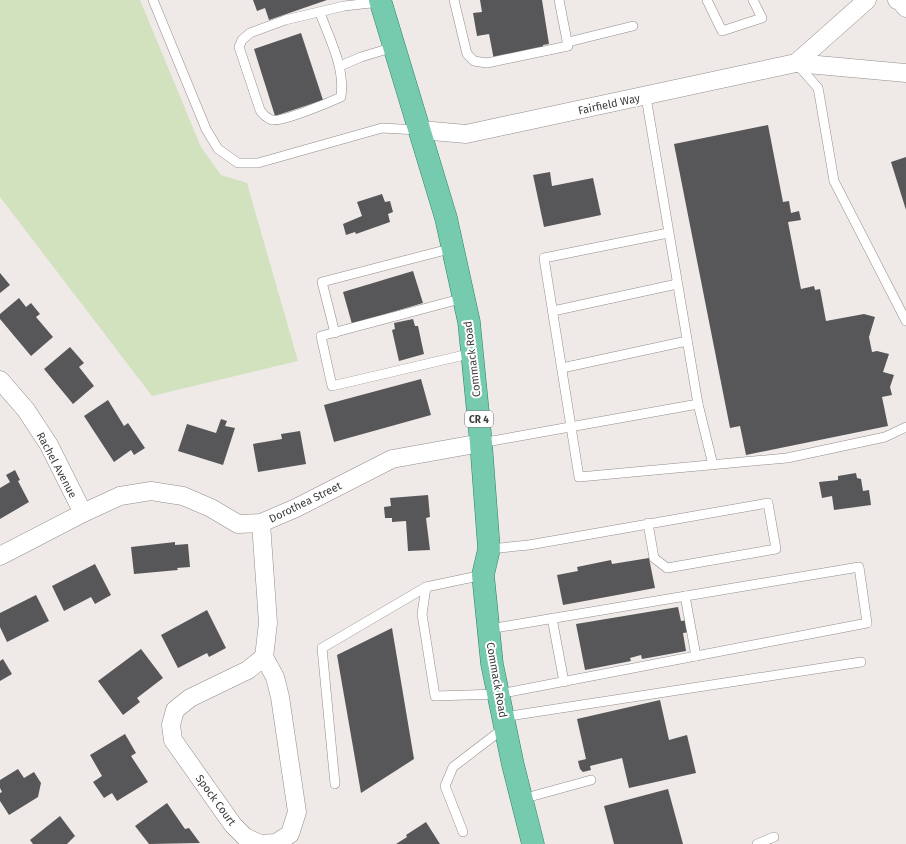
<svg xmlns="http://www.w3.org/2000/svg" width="906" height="844" font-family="'Fira Sans',sans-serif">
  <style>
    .green { fill: #d2e1be }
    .building { fill: #57575a }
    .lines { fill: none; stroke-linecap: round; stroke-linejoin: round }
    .service-casing { stroke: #918d8b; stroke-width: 10 }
    .minor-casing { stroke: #918d8b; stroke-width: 19 }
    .primary-casing { stroke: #278263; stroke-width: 23 }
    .service { stroke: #fff; stroke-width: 9 }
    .minor { stroke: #fff; stroke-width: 18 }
    .primary { stroke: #76cbae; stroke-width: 22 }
    .labels { text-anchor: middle; stroke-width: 4; stroke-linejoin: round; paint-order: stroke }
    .shield { fill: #fff; stroke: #787676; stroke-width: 1 }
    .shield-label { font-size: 10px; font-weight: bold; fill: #3e3c3c }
    .street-label { font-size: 11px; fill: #3e3c3c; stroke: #fff }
  </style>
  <rect width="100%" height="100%" fill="#efeae8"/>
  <path class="green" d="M0,0H140L201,147L221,175L247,183L298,361L152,396L0,197Z"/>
  <g class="building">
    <path d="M253,0H327L269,20L265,8L257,11Z"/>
    <path d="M480,0H542L549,44L543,45L544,50L494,60L489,34L477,36L473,13L482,12Z"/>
    <path d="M301,33L323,100L275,116L254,49Z"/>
    <path d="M768,125L783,202L789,201L791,213L799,211L801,220L788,222L801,289L814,286L815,290L820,289L826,321L864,314L875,317L869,337L872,352L877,351L889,354L883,372L894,375L890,387L892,395L882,397L888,426L746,455L740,426L730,428L674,144Z"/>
    <path d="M906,157V210L891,162Z"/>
    <path d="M550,172L552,186L593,178L601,215L544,227L533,175Z"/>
    <path d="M382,194L385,202L390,201L393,212L388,214L390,222L356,234L355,232L346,235L343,224L362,216L357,202Z"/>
    <path d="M413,271L423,303L352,324L343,292Z"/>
    <path d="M0,273L10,285L0,293Z"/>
    <path d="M19,298L26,307L31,303L40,314L36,317L53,337L31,356L0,319V314Z"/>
    <path d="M413,319L415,326H418L424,354L399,361L392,330L395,329L394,323Z"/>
    <path d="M70,347L84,363L79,367L94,386L73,404L44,369Z"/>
    <path d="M421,379L431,415L334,442L324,405Z"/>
    <path d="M108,400L124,426L128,423L145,448L134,455L131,450L114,462L84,416Z"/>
    <path d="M221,419L227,421L225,426L235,428L223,465L178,451L187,424L216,433Z"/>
    <path d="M300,431L306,464L258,472L253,444L282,439L281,434Z"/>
    <path d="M15,470L20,480L18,481L29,502L0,519V488L10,482L6,475Z"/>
    <path d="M856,473L857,478L861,479L863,491L869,490L871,505L834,510L832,496L822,498L819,482L838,480V476Z"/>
    <path d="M428,495L430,517L426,518L430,550L408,551L406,521L392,522V518H385L384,507L391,506L390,498Z"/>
    <path d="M175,542V545L188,544L190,567L177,568L178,570L134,574L131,547Z"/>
    <path d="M649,558L655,588L563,605L557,575L578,571L577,567L611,560L612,564Z"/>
    <path d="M95,564L111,595L95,604L91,597L64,611L52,586Z"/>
    <path d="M36,595L49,621L7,642L0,627V613Z"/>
    <path d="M678,607L681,621L688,620L690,632L683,633L686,651L642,659L641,655L630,658L631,661L585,670L576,624Z"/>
    <path d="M207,610L226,648L209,657L207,653L178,668L161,635Z"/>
    <path d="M392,628L414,759L361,793L337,655Z"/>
    <path d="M141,649L163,678L137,698L140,702L123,715L98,681Z"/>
    <path d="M3,659L12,674L0,681V661Z"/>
    <path d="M660,700L669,740L687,735L696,773L629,788L622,758L590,766L591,770L583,772L580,769L578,761L586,759L577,719Z"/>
    <path d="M125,734L136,753L131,756L148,782L117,801L112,793L104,798L93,782L102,776L90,755Z"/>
    <path d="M18,769L24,778L34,772L41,783L38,797L9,815L0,801V793L2,792L0,788V780Z"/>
    <path d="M668,789L683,844H614L604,806Z"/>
    <path d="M167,803L185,829L189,828L200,843L149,844L135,826Z"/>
    <path d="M60,816L75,836L67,844H33L30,840Z"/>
    <path d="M426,822L440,844H396L407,837L406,835Z"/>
  </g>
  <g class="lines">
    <g class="service-casing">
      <g id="service">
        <path d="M153,0L206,129L218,149L238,163H258L382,128L418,130"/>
        <path d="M454,0L467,54L474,61L487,63L568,46L559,0"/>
        <path d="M707,0L722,31L762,18L753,0"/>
        <path d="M320,13C330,40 345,67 341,97C330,102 283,122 272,120C267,118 263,115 260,110L239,47L242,40L250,33L285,20L344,6L380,2"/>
        <path d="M568,42L633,26"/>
        <path d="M797,64L818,88L819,93L834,181L906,321"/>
        <path d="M340,66L361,57L394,47"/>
        <path d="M668,233L544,258L579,477L787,458L885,437L906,427"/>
        <path d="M464,298L321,336L332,386L473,353"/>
        <path d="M553,311L677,284"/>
        <path d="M335,333L322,282L453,248"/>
        <path d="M562,368L687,341"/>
        <path d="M698,404L713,465"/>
        <path d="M481,443L698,404L646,97"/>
        <path d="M489,549L529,545L768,503L776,549L667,568L654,558L648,523"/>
        <path d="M483,575L426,587L422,614L435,696L499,694L867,623L859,567L489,629"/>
        <path d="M685,596L696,656"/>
        <path d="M552,618L564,682"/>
        <path d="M503,717L861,662"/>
        <path d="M335,784L322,648L426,587"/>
        <path d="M522,799L591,780"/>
        <path d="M463,832L445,786L453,767L504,728"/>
        <path d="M757,844L774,837"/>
      </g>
    </g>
    <g class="minor-casing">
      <g id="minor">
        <path d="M867,0L796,63L906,73"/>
        <path d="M897,0L901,2L906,8"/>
        <path d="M421,130L466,134L796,63"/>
        <path d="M0,380L26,410L49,445L83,513"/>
        <path d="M261,523L268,623L264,657"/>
        <path d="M0,556L83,513L120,496L151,491L183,496L211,508L238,524L261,523L296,508L392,459L481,443"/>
        <path d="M264,657L275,677L280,697L297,812L290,834L276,843L260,844L245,837L233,825L173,740L171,725L175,710L190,698L248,670Z"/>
      </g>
    </g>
    <g class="primary-casing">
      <path id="primary" d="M380,0L446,218L469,322L481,443L489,549L483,575L492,664L513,765L533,844"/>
    </g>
    <use href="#service" class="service"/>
    <use href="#minor" class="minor"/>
    <use href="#primary" class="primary"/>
  </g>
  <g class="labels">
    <rect class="shield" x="465" y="411" width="28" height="16" rx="3"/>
    <g class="shield-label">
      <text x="479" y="423">CR 4</text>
    </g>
    <g class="street-label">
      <text transform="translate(609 104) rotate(-12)" y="4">Fairfield Way</text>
      <text transform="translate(472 359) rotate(-97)" y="4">Commack Road</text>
      <text transform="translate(57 465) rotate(62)" y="4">Rachel Avenue</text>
      <text transform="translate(305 502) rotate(-26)" y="4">Dorothea Street</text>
      <text transform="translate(497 680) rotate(80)" y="4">Commack Road</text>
      <text transform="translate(216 800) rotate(54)" y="4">Spock Court</text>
    </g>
  </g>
</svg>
